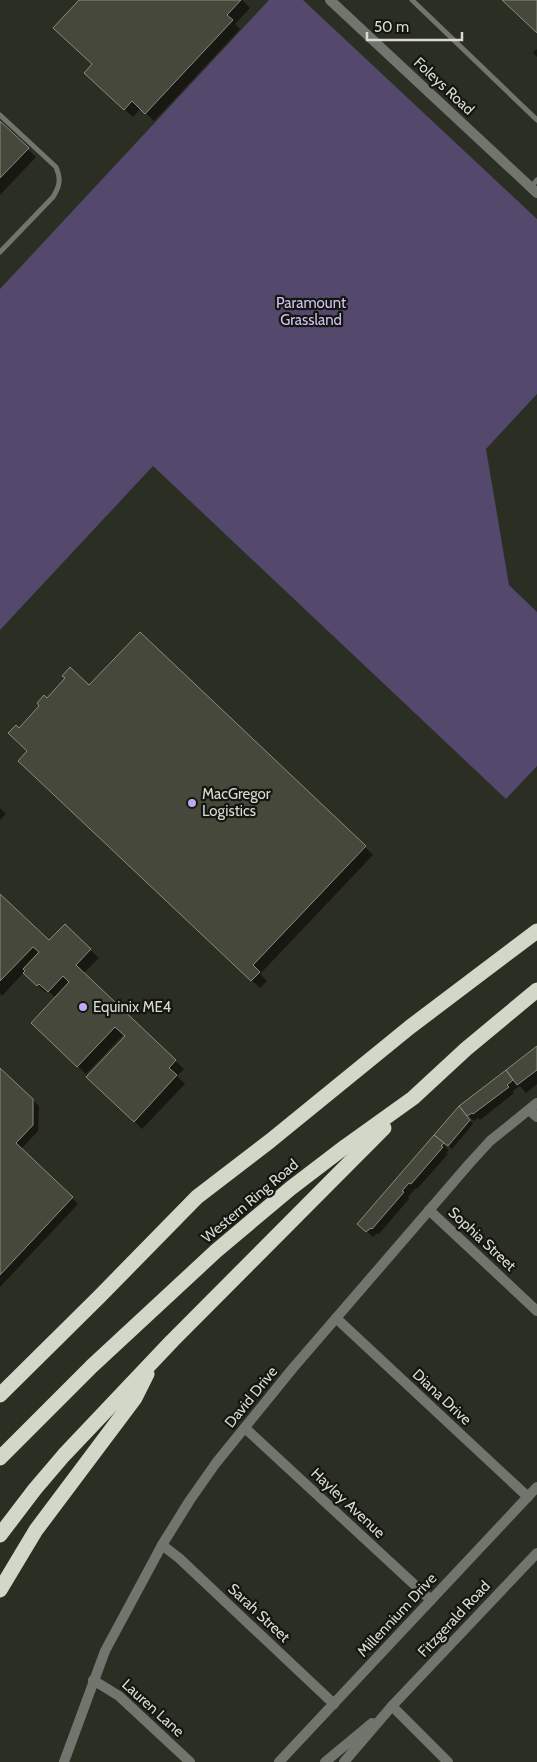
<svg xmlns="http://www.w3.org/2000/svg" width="537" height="1762" font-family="Cabin,sans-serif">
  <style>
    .green { fill: #54486d }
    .shadow { fill: #0007 }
    .building { fill: #45483b; stroke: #888c7d }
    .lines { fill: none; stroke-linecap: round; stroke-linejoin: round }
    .service { stroke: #72746e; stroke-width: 5 }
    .minor { stroke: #72746e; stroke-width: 10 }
    .tertiary { stroke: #72746e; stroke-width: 10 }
    .motorway { stroke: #d3d7c7; stroke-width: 15 }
    .poi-dot { fill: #c0a8f3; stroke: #141610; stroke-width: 2 }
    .labels { text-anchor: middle; stroke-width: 4.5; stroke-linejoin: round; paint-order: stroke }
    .street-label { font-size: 15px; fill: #d9dbd3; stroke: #141610 }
    .park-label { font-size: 15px; fill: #d0c0f6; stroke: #141610 }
    .poi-label { font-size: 15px; fill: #d9dbd3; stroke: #141610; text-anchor: start }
  </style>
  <rect width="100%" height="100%" fill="#2b2e22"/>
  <path class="green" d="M269,0H303L537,219V394L486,449L509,585L537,612V766L506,799L153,466L0,630V289Z"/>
  <g class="shadow">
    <path d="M81,0H242L250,8L235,24L240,29L154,121L141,108L133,117L94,81V64Z"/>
    <path d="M536,49L537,50V57L533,53Z"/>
    <path d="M0,123L36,157L0,195Z"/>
    <path d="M67,679L89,687L365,847L373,855L260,974L267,981L260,988L27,769L28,752L19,729Z"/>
    <path d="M0,808L6,814L0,820Z"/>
    <path d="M0,896L49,942L90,950L99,958L83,974L184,1069L177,1076L185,1084L142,1129L96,1085L127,1037L124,1034L86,1074L41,1031L56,998L48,991L46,993L24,972L2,996L0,994Z"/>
    <path d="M537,1048V1084L526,1093L520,1086L513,1091L514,1093L480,1120L478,1118L474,1121L468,1115L467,1117L473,1124L452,1149L443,1142L442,1143L449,1150L446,1153L448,1154L417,1189L416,1188L408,1197L409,1199L379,1234L377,1233L373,1237L365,1230L359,1224L460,1107Z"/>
    <path d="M0,1069L39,1106L38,1131L21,1149L78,1204L0,1287Z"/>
  </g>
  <g class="building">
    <path d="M79,0H241L227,15L233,20L145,114L132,101L124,110L84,73L92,64L53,28Z"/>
    <path d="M502,0H537V33Z"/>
    <path d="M0,121L29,148L0,178Z"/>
    <path d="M140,632L366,846L253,965L260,972L251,981L18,761L27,751L8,733L16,725L19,728L39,706L37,703L44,695L47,698L65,678L62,676L70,667L89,685Z"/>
    <path d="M0,894L49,940L65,924L91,949L76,965L176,1060L169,1068L177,1075L134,1122L86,1077L125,1036L115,1027L77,1067L31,1023L69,982L63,976L48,992L39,984L37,986L23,973L25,971L23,969L39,952L33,947L0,981Z"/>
    <path d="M537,1046V1070L517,1085L506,1070Z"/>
    <path d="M0,1068L33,1099V1125L16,1143L73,1197L0,1275Z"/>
    <path d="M506,1070L513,1080L507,1085L509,1087L473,1114L472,1113L467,1116L459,1106Z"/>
    <path d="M459,1106L470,1120L448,1146L434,1135Z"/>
    <path d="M434,1135L444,1143L441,1146L443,1147L411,1184L409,1183L402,1191L404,1192L372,1229L371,1228L366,1232L357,1224Z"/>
  </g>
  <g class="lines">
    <g class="service">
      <path d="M412,0L537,120"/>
      <path d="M0,115L56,167C61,179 60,186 53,197L0,252"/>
      <path d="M531,187L537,180"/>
    </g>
    <g class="minor">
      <path d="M330,0L537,193"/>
      <path d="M529,1110L537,1117"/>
      <path d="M429,1210L537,1311"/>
      <path d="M336,1318L528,1497"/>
      <path d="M245,1428L431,1600"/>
      <path d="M162,1545L179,1558L334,1704"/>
      <path d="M93,1680L119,1696L190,1762"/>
      <path d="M392,1706L448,1762"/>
      <path d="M64,1762L105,1651L162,1545L190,1500L216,1463L293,1368L469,1164L490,1141L537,1103"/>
      <path d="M279,1762L537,1487"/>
    </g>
    <g class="tertiary">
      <path d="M325,1762L372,1723"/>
      <path d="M344,1762L392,1706L537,1553"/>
    </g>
    <g class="motorway">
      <path d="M0,1395L100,1296L197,1197L270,1141L410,1027L537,931"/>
      <path d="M0,1458L92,1366L216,1251L291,1188L346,1146L413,1098L466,1049L537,990"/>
      <path d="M0,1535L35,1489L64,1455L172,1341L384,1128"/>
      <path d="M0,1590L36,1530L135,1398L147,1374"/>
    </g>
  </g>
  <g class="poi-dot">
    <circle cx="192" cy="803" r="5"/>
    <circle cx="83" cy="1007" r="5"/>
  </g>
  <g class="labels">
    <g class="street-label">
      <text transform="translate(444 86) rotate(43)" y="5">Foleys Road</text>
      <text transform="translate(250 1201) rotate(-40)" y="5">Western Ring Road</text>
      <text transform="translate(482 1239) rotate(43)" y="5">Sophia Street</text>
      <text transform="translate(251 1397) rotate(-51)" y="5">David Drive</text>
      <text transform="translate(442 1397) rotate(43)" y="5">Diana Drive</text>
      <text transform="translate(348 1503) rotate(43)" y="5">Hayley Avenue</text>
      <text transform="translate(259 1613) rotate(43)" y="5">Sarah Street</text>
      <text transform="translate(397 1615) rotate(-47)" y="5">Millennium Drive</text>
      <text transform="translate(454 1619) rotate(-47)" y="5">Fitzgerald Road</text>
      <text transform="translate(153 1708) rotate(42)" y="5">Lauren Lane</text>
    </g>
    <g class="park-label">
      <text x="311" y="308">Paramount<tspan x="311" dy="17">Grassland</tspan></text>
    </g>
    <g class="poi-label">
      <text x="202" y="799">MacGregor<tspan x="202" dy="17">Logistics</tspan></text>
      <text x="93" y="1012">Equinix ME4</text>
    </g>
  </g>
  <path d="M367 32v8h95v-8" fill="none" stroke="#d9dbd3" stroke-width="2.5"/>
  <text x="374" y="32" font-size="15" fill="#d9dbd3" stroke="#141610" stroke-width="4" paint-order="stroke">50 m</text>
</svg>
